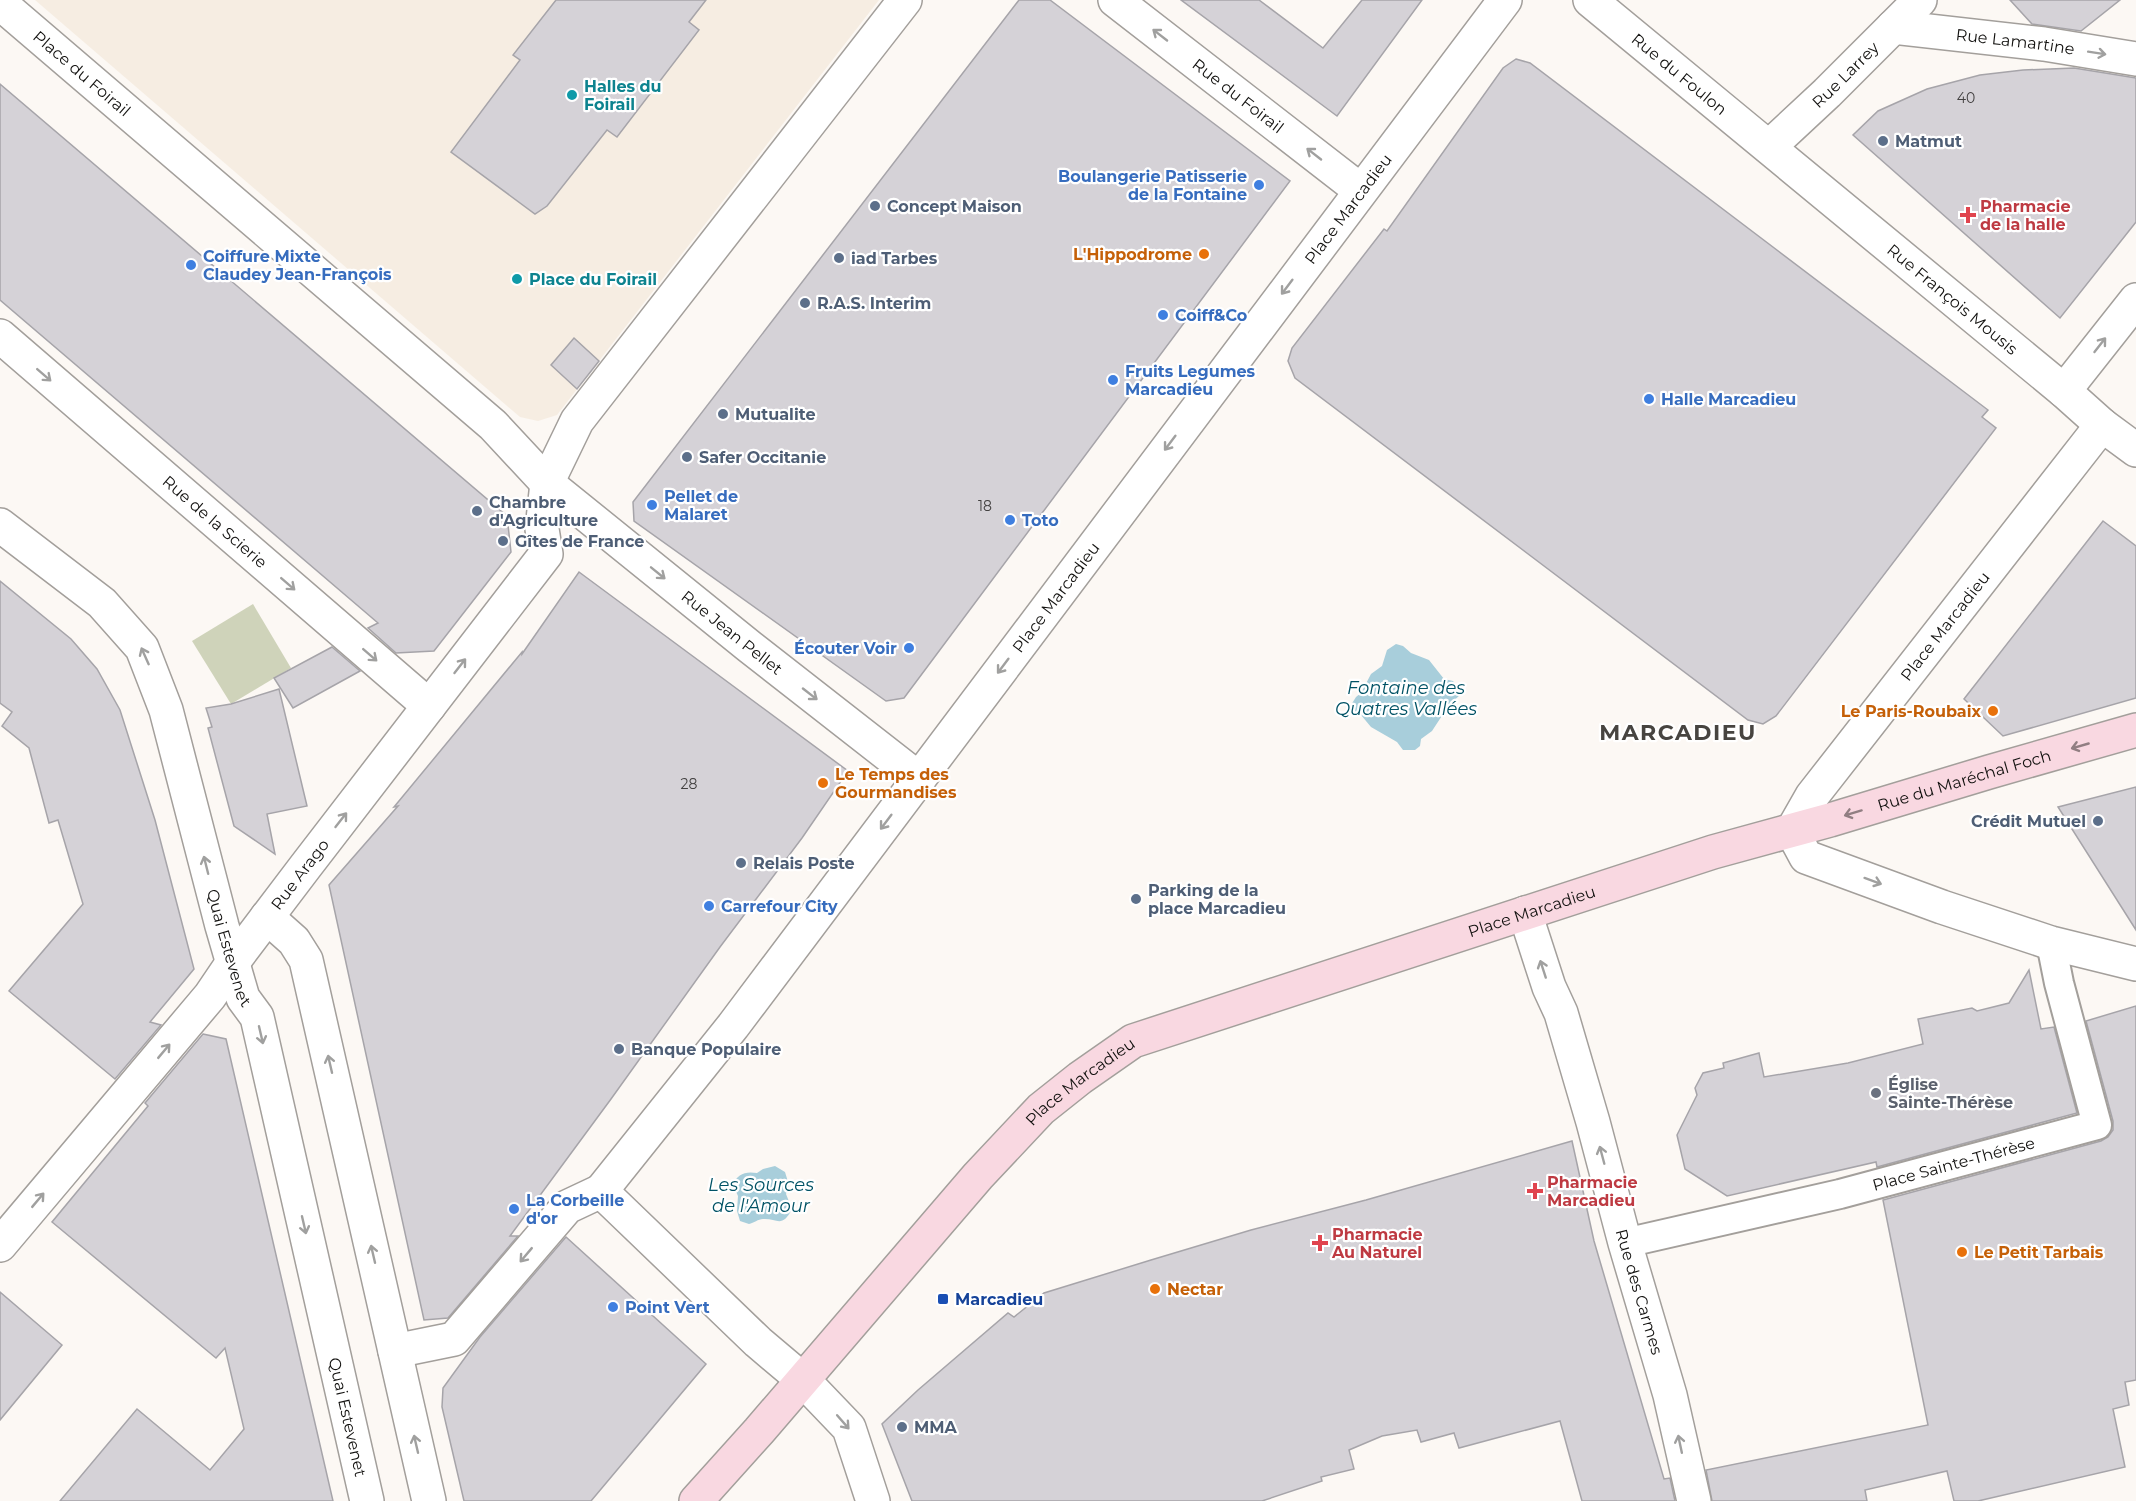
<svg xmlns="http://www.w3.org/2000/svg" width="2136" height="1501" font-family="Montserrat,sans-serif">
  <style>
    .built { fill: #f6ede2 }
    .green { fill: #cfd3ba }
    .water { fill: #a8cedb }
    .building { fill: #d5d2d7; stroke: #a6a4a9; stroke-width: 1.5 }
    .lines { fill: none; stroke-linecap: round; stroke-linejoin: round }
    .pedestrian-casing { stroke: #a39f9b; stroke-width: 32 }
    .minor-casing { stroke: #a39f9b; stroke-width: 36 }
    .tertiary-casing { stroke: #a39f9b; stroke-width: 36 }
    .secondary-casing { stroke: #a39f9b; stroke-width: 36 }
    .pedestrian { stroke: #fff; stroke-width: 28 }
    .minor { stroke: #fff; stroke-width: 33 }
    .tertiary { stroke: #fff; stroke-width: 33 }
    .secondary { stroke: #f9d8e1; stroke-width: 33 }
    .oneway { stroke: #a0a09f }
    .oneway2 { stroke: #917e82 }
    .culture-dot { fill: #0f9aa8; stroke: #fff; stroke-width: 2 }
    .service-dot { fill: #5c6f8a; stroke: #fff; stroke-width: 2 }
    .shop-dot { fill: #3f7fe0; stroke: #fff; stroke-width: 2 }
    .health-dot { fill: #e0444e; stroke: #fff; stroke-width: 2 }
    .food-dot { fill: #e8710a; stroke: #fff; stroke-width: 2 }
    .worship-dot { fill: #6b7280; stroke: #fff; stroke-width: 2 }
    .transit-dot { fill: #1a4fb4; stroke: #fff; stroke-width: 2 }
    .labels { text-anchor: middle; stroke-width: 4.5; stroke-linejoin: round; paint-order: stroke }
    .number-label { font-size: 14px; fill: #434141 }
    .street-label { font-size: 16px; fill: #12110f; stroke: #fff }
    .culture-label { font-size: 16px; font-weight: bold; fill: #0d838f; stroke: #fff; text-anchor: start }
    .service-label { font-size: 16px; font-weight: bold; fill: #4e5e75; stroke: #fff; text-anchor: start }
    .shop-label { font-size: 16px; font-weight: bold; fill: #366cbe; stroke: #fff; text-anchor: start }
    .health-label { font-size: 16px; font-weight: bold; fill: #be3a42; stroke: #fff; text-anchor: start }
    .food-label { font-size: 16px; font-weight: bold; fill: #c56008; stroke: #fff; text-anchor: start }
    .worship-label { font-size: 16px; font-weight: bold; fill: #5b616d; stroke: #fff; text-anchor: start }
    .transit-label { font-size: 16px; font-weight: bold; fill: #164399; stroke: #fff; text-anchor: start }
    .water-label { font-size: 18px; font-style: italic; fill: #005265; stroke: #fff }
    .district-label { font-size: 22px; font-weight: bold; letter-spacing: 1.5px; fill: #474440; stroke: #fff }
  </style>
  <rect width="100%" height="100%" fill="#fcf8f4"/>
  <path class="built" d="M35,0H879L557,415L538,421L520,417Z"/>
  <path class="green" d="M253,604L291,668L231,704L192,641Z"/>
  <g class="water">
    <path d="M1396,644L1403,646L1411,653L1429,660L1444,679L1453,681L1458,688L1460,695L1449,705L1432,731L1421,739L1420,746L1415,750H1403L1397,742L1371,727L1361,715L1353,710L1351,705L1356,697L1361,693L1371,674L1382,666L1387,650Z"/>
    <path d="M775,1166L785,1172L789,1185L786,1194L792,1209C782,1229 777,1218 763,1219C758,1219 754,1223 749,1224L740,1221L737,1211L738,1196L733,1185C737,1174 745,1171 757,1173L763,1169Z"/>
  </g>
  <g class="building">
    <path d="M556,0H706L689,22L699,30L617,137L607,130L547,206L535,214L451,152L520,60L513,55Z"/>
    <path d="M1019,0H1050L1290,181L904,698L886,701L634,521L633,502Z"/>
    <path d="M1181,0H1259L1323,48L1362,0H1422L1337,116Z"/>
    <path d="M2010,0H2120L2081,31L2032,24Z"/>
    <path d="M1516,59L1530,63L1988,410L1982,417L1996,428L1776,716L1763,724L1748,720L1295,378L1288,361L1292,348L1384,229L1387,231L1503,68Z"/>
    <path d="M2074,68L2136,78V222L2060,318L1853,135L1878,111L1927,89L1980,75L2023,70Z"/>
    <path d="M0,84L507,516L511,552L434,651L396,653L368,628L378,623L0,300Z"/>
    <path d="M574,338L599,361L577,389L551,365Z"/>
    <path d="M2103,521L2136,546V698L2003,736L1964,699Z"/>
    <path d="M579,572L848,771L802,838L720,947L611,1099L510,1236H518L448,1318L424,1320L329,885L398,806L394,807L522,652V654Z"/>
    <path d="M0,581L71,639L97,669L120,710L155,820L194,969L150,1022L161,1025L115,1079L9,991L83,904L58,820L49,823L29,748L2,726L12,712L0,703Z"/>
    <path d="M332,647L360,671L293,708L274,678Z"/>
    <path d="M279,689L307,806L267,814L275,854L234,826L208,728L212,727L206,708L231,704Z"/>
    <path d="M2136,787V930L2058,807Z"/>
    <path d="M2029,970L2041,1029L2054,1027L2077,1113L1877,1167L1876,1162L1727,1196L1685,1169L1677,1135L1697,1095L1695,1088L1703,1073L1724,1068L1723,1063L1759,1053L1764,1077L1848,1063L1923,1044L1918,1019L1972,1008L1977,1011L2009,1003Z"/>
    <path d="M2136,1006V1380L2125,1382L2129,1405L2113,1409L2125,1467L1978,1501H1954L1947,1471L1865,1490L1867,1501H1712L1706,1470L1928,1425L1883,1200L2101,1141L2108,1137L2113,1130V1121L2086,1021Z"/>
    <path d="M203,1034L226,1039L333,1501H60L137,1409L210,1470L244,1429L225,1348L216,1358L52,1222L148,1106L145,1103Z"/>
    <path d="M1572,1141L1594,1241L1664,1479L1670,1478L1675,1501H1582L1560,1421L1459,1448L1454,1433L1421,1442L1417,1430L1382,1436L1349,1450L1354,1469L1321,1477L1322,1481L1262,1501H912L882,1424L918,1390L1008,1313L1014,1317L1044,1293L1151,1260L1251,1230L1366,1200Z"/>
    <path d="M566,1237L706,1364L591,1501H464L442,1407L443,1388L480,1337Z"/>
    <path d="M0,1292L62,1345L0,1420Z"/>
  </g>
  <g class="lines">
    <g class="pedestrian-casing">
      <g id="pedestrian">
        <path id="s1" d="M1625,1243L1840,1194L2097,1125L2059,983L2051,943"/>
      </g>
    </g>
    <g class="minor-casing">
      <g id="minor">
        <path id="s2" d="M1115,0L1360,190"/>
        <path id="s3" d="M0,3L493,425L547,483L750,647L919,779"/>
        <path id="s4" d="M1893,27L2044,44L2136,59"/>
        <path id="s5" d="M0,336L429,706"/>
        <path d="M2064,391L2136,300"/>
        <path id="s6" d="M0,525L102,603L142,648L166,710L222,926L243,998L257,1017L367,1501"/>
        <path d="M1792,831L1806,857L1942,907L2051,943L2136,964"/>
        <path id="s7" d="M1525,913L1549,987L1561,1013L1593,1122L1625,1243L1670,1395L1694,1501"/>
        <path d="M267,917L294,941L306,960L429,1501"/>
        <path id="s8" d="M0,1245L210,996L233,962L305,867L546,554L542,529L547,483L577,421L905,0"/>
        <path d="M395,1351L454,1339L567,1207L601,1191"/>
        <path id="s9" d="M873,1501L849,1428L803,1380L758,1342L601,1191L733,1026L1505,0"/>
      </g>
    </g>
    <g class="tertiary-casing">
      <g id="tertiary">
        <path id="s10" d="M1590,0L2064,391L2102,425L2136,450"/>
        <path id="s11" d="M1769,147L1827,93L1920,0"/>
        <path id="s12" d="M1792,831L1812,796L2102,425"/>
      </g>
    </g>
    <g class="secondary-casing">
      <g id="secondary">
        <path id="s13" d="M696,1501L759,1431L978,1176L1041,1109L1080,1078L1133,1041L1713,852L1830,820L1989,772L2136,730"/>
      </g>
    </g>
    <use href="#pedestrian" class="pedestrian"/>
    <use href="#minor" class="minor"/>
    <use href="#tertiary" class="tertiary"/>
    <use href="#secondary" class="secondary"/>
  </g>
  <defs><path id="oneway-shaft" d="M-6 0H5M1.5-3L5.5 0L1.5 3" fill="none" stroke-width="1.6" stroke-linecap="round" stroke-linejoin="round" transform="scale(1.5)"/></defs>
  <g class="oneway">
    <use href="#oneway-shaft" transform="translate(1160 35) rotate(-142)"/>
    <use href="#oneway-shaft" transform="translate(2097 53) rotate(9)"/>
    <use href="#oneway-shaft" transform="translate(1314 154) rotate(-142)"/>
    <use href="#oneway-shaft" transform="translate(1287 287) rotate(127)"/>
    <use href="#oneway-shaft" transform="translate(2100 345) rotate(-52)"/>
    <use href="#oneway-shaft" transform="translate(44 375) rotate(41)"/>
    <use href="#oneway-shaft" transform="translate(1170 443) rotate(127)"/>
    <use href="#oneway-shaft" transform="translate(658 573) rotate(39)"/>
    <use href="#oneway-shaft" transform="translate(288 584) rotate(41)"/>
    <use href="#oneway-shaft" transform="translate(370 655) rotate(41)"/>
    <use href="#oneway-shaft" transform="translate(145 656) rotate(-114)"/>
    <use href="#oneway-shaft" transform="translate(460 666) rotate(-52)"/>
    <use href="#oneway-shaft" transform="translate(1003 666) rotate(127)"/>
    <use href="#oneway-shaft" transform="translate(810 694) rotate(38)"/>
    <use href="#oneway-shaft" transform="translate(341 820) rotate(-52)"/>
    <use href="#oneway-shaft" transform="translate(886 822) rotate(127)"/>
    <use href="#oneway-shaft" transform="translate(206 865) rotate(-104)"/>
    <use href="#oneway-shaft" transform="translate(1873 881) rotate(20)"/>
    <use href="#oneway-shaft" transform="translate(1543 969) rotate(-108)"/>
    <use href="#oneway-shaft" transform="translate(261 1035) rotate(77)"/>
    <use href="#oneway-shaft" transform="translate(164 1051) rotate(-50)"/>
    <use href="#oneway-shaft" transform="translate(330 1064) rotate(-103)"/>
    <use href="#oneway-shaft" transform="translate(1602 1155) rotate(-105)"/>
    <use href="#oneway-shaft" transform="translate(38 1200) rotate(-50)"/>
    <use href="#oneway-shaft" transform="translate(304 1225) rotate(77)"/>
    <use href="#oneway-shaft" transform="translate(373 1254) rotate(-103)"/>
    <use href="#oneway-shaft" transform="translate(526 1255) rotate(130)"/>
    <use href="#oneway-shaft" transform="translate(843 1422) rotate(49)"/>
    <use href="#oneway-shaft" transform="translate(416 1444) rotate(-103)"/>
    <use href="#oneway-shaft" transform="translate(1680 1444) rotate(-102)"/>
  </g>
  <g class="oneway2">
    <use href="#oneway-shaft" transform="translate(2080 746) rotate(164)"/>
    <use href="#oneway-shaft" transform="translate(1853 813) rotate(163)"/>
  </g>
  <g class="culture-dot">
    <circle cx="572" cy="95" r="6"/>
    <circle cx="517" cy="279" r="6"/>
  </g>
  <g class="service-dot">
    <circle cx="1883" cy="141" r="6"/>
    <circle cx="875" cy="206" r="6"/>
    <circle cx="839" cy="258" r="6"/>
    <circle cx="805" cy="303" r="6"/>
    <circle cx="723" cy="414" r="6"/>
    <circle cx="687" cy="457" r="6"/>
    <circle cx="477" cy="511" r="6"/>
    <circle cx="503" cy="541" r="6"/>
    <circle cx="2098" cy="821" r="6"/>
    <circle cx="741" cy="863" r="6"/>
    <circle cx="1136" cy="899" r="6"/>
    <circle cx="619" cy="1049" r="6"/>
    <circle cx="902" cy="1427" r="6"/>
  </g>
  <g class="shop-dot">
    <circle cx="1259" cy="185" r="6"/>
    <circle cx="191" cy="265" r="6"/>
    <circle cx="1163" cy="315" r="6"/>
    <circle cx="1113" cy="380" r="6"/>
    <circle cx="1649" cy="399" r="6"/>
    <circle cx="652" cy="505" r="6"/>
    <circle cx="1010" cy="520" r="6"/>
    <circle cx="909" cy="648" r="6"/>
    <circle cx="709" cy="906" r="6"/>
    <circle cx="514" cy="1209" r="6"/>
    <circle cx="613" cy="1307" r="6"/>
  </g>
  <g class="health-dot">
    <path d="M1965 206h6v6h6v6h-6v6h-6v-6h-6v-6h6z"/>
    <path d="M1532 1182h6v6h6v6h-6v6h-6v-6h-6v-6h6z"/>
    <path d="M1317 1234h6v6h6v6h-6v6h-6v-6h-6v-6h6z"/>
  </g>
  <g class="food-dot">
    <circle cx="1204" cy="254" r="6"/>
    <circle cx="1993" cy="711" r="6"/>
    <circle cx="823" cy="783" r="6"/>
    <circle cx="1962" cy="1252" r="6"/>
    <circle cx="1155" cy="1289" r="6"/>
  </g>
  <circle class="worship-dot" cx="1876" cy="1093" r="6"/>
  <rect class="transit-dot" x="937" y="1293" width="12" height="12" rx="3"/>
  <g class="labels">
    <g class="number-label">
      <text x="1966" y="103">40</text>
      <text x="985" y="511">18</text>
      <text x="689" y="789">28</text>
    </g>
    <g class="street-label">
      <text dy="6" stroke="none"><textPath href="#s4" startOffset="123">Rue Lamartine</textPath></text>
      <text dy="6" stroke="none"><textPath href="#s3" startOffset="108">Place du Foirail</textPath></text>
      <text dy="6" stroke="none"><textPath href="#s10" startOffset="116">Rue du Foulon</textPath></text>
      <text dy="6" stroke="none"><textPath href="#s11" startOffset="105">Rue Larrey</textPath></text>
      <text dy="6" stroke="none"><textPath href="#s2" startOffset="156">Rue du Foirail</textPath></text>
      <text dy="6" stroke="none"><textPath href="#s9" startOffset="1654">Place Marcadieu</textPath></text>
      <text dy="6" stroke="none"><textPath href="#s10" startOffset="470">Rue François Mousis</textPath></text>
      <text dy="6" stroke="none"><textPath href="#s5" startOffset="284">Rue de la Scierie</textPath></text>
      <text dy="6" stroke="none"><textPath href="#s9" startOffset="1168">Place Marcadieu</textPath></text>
      <text dy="6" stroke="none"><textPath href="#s12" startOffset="256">Place Marcadieu</textPath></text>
      <text dy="6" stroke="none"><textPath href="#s3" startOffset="966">Rue Jean Pellet</textPath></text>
      <text dy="6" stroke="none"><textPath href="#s13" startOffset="1508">Rue du Maréchal Foch</textPath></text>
      <text dy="6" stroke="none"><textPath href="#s8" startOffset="477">Rue Arago</textPath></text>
      <text dy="6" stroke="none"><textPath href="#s13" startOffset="1056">Place Marcadieu</textPath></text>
      <text dy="6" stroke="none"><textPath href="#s6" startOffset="501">Quai Estevenet</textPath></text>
      <text dy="6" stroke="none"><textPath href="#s13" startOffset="570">Place Marcadieu</textPath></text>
      <text dy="6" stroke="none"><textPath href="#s1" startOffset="338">Place Sainte-Thérèse</textPath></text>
      <text dy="6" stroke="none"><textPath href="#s7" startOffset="396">Rue des Carmes</textPath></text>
      <text dy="6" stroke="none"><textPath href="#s6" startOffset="987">Quai Estevenet</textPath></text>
    </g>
    <g class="culture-label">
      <text x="584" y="92">Halles du<tspan x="584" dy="18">Foirail</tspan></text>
      <text x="529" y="285">Place du Foirail</text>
    </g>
    <g class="service-label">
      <text x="1895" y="147">Matmut</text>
      <text x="887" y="212">Concept Maison</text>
      <text x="851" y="264">iad Tarbes</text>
      <text x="817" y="309">R.A.S. Interim</text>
      <text x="735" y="420">Mutualite</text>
      <text x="699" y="463">Safer Occitanie</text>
      <text x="489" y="508">Chambre<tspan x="489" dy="18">d'Agriculture</tspan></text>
      <text x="515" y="547">Gîtes de France</text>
      <text x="2086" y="827" text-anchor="end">Crédit Mutuel</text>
      <text x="753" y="869">Relais Poste</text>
      <text x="1148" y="896">Parking de la<tspan x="1148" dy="18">place Marcadieu</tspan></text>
      <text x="631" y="1055">Banque Populaire</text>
      <text x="914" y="1433">MMA</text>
    </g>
    <g class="shop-label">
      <text x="1247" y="182" text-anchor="end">Boulangerie Patisserie<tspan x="1247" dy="18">de la Fontaine</tspan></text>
      <text x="203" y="262">Coiffure Mixte<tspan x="203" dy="18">Claudey Jean-François</tspan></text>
      <text x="1175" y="321">Coiff&amp;Co</text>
      <text x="1125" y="377">Fruits Legumes<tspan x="1125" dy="18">Marcadieu</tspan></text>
      <text x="1661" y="405">Halle Marcadieu</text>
      <text x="664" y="502">Pellet de<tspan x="664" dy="18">Malaret</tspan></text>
      <text x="1022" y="526">Toto</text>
      <text x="897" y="654" text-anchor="end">Écouter Voir</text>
      <text x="721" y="912">Carrefour City</text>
      <text x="526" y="1206">La Corbeille<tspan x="526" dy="18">d'or</tspan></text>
      <text x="625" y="1313">Point Vert</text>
    </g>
    <g class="health-label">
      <text x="1980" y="212">Pharmacie<tspan x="1980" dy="18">de la halle</tspan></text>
      <text x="1547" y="1188">Pharmacie<tspan x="1547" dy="18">Marcadieu</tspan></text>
      <text x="1332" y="1240">Pharmacie<tspan x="1332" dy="18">Au Naturel</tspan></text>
    </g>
    <g class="food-label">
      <text x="1192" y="260" text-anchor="end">L'Hippodrome</text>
      <text x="1981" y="717" text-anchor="end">Le Paris-Roubaix</text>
      <text x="835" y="780">Le Temps des<tspan x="835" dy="18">Gourmandises</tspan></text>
      <text x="1974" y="1258">Le Petit Tarbais</text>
      <text x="1167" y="1295">Nectar</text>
    </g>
    <g class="worship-label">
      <text x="1888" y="1090">Église<tspan x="1888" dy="18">Sainte-Thérèse</tspan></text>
    </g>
    <g class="transit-label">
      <text x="955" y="1305">Marcadieu</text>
    </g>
    <g class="water-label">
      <text x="1406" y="694">Fontaine des<tspan x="1406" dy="21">Quatres Vallées</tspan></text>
      <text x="761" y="1191">Les Sources<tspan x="761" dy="21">de l'Amour</tspan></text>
    </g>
    <g class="district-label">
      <text x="1678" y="740">MARCADIEU</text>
    </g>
  </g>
</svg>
